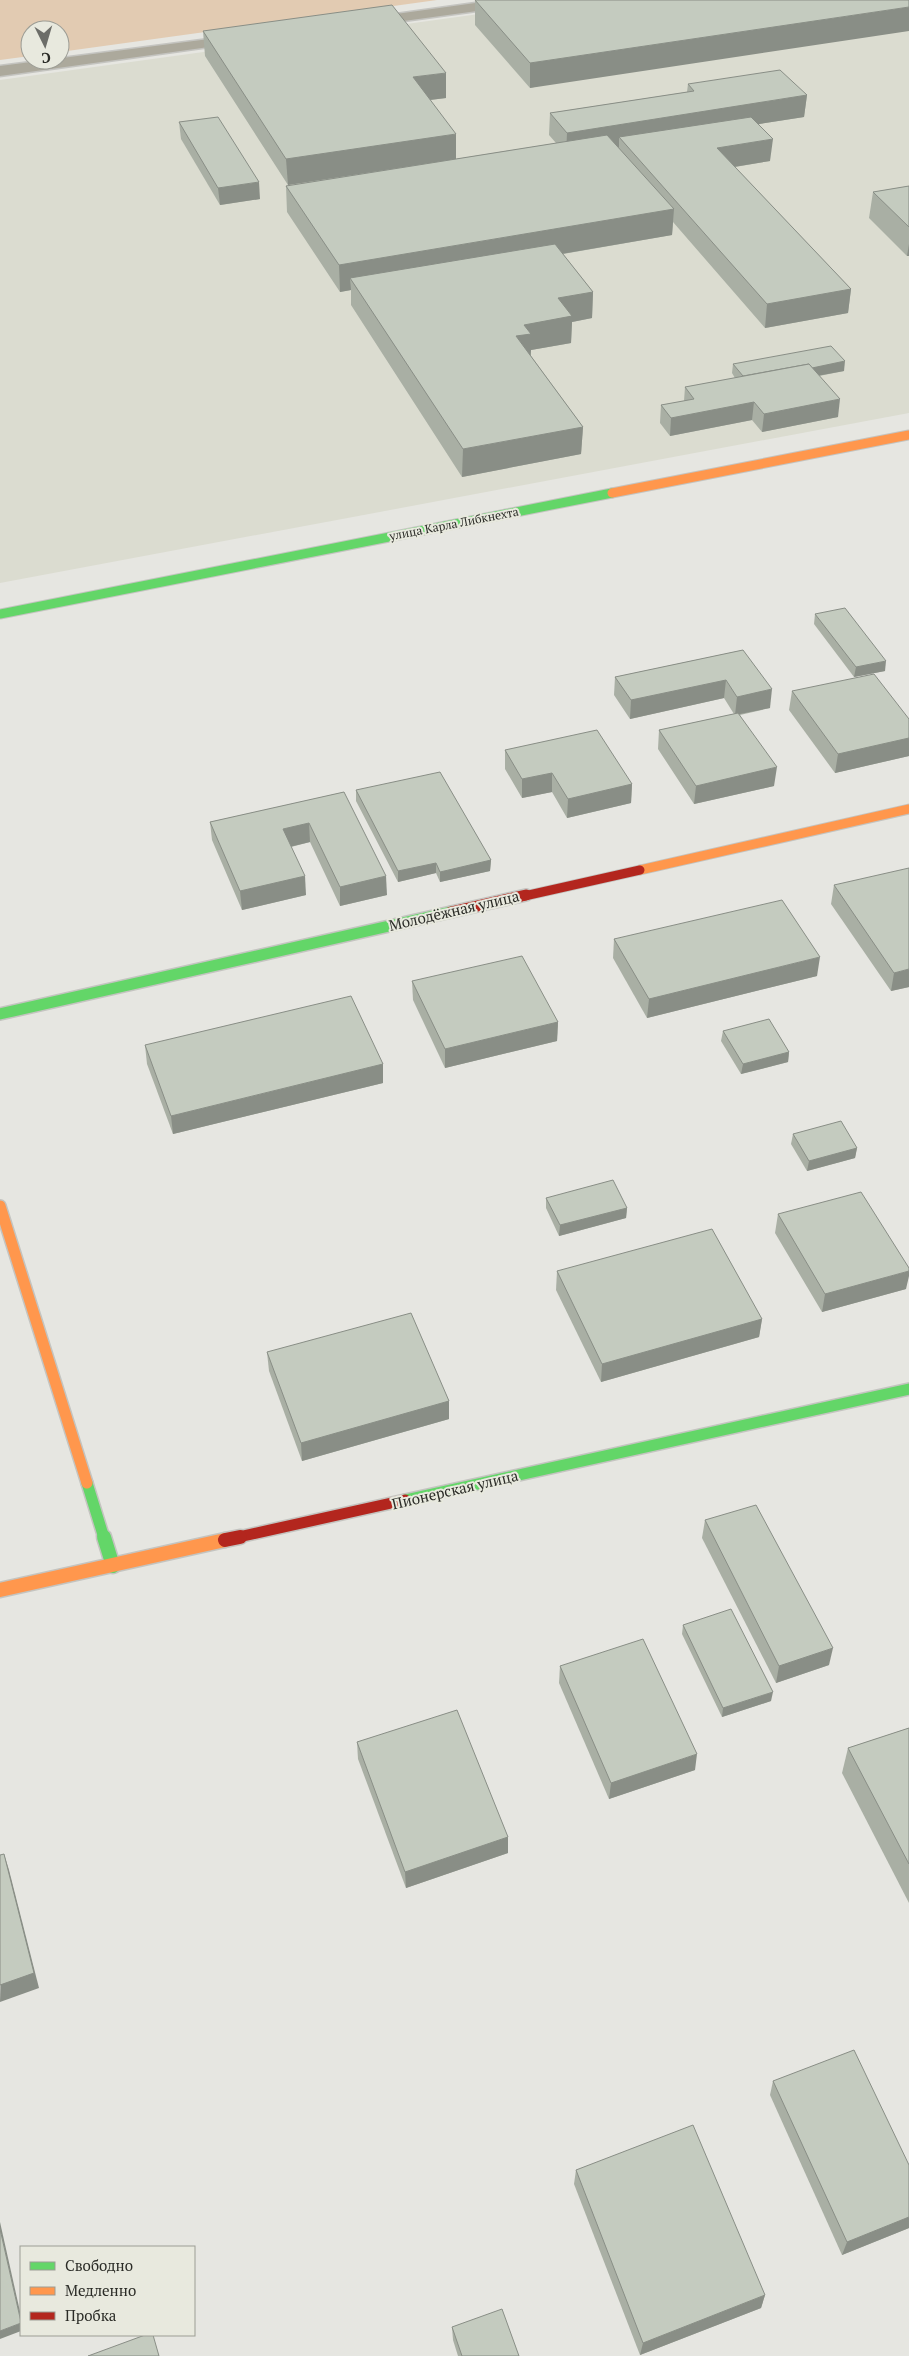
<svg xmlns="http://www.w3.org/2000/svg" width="909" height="2356" font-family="'PT Serif',serif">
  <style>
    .built { fill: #dbdcd0 }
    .green { fill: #e2cbb2 }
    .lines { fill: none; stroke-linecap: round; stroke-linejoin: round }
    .lane-casing { stroke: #c4c4c0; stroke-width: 3 }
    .fast-far2-casing { stroke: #c4c4c0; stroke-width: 11 }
    .fast-far1-casing { stroke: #c4c4c0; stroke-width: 14 }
    .fast-casing { stroke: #c4c4c0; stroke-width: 17 }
    .slow-far2-casing { stroke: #c4c4c0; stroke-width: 11 }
    .slow-far1-casing { stroke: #c4c4c0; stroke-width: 14 }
    .slow-casing { stroke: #c4c4c0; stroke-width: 17 }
    .jam-far2-casing { stroke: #c4c4c0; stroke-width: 11 }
    .jam-far1-casing { stroke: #c4c4c0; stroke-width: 14 }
    .jam-casing { stroke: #c4c4c0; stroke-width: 17 }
    .lane { fill: #aca99c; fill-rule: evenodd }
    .fast-far2 { stroke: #63d668; stroke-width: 9 }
    .fast-far1 { stroke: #63d668; stroke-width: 11 }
    .fast { stroke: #63d668; stroke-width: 14 }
    .slow-far2 { stroke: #ff974d; stroke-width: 9 }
    .slow-far1 { stroke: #ff974d; stroke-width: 11 }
    .slow { stroke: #ff974d; stroke-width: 14 }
    .jam-far2 { stroke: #b3261e; stroke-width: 9 }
    .jam-far1 { stroke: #b3261e; stroke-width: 11 }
    .jam { stroke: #b3261e; stroke-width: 14 }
    .wall { fill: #a9afa4 }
    .shaded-wall { fill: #898e86 }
    .building { fill: #c4cbbf; stroke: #898e86 }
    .labels { text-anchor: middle; stroke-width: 4; stroke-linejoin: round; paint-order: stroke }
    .far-street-label { font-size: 12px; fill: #2b2c27; stroke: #e8e9de }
    .street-label { font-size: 15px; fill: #2b2c27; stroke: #e8e9de }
  </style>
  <rect width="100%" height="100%" fill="#e6e6e1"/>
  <path class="built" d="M581,0H909V413L0,583V80Z"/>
  <path class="green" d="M0,0H437L60,52V30H30V56L0,60Z"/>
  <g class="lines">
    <g class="lane-casing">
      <g id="lane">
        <path d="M497,0H536L529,4L367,26L360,22L367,18Z"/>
        <path d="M240,35L245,36L247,39L245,42L0,76V66Z"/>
      </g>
    </g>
    <g class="fast-far2-casing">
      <path id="fast-far2" d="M0,614L612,493"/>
    </g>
    <g class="fast-far1-casing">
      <g id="fast-far1">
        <path d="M0,1014L451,912"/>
        <path d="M87,1483L104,1538"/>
        <path d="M405,1500L909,1389"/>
      </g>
    </g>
    <g class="fast-casing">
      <path id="fast" d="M104,1537L113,1566"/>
    </g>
    <g class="slow-far2-casing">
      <g id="slow-far2">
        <path d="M612,493L909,435"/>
        <path d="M640,870L909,809"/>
      </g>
    </g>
    <g class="slow-far1-casing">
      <path id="slow-far1" d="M0,1206L87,1483"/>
    </g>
    <g class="slow-casing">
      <path id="slow" d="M0,1590L225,1540"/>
    </g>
    <g class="jam-far2-casing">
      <path id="jam-far2" d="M520,897L640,870"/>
    </g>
    <g class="jam-far1-casing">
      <g id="jam-far1">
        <path d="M451,912L526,895"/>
        <path d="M234,1538L405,1500"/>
      </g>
    </g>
    <g class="jam-casing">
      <path id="jam" d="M225,1540L240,1537"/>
    </g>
    <use href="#lane" class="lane"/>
    <use href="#fast-far2" class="fast-far2"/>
    <use href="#fast-far1" class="fast-far1"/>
    <use href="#fast" class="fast"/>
    <use href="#slow-far2" class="slow-far2"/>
    <use href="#slow-far1" class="slow-far1"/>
    <use href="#slow" class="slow"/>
    <use href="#jam-far2" class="jam-far2"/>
    <use href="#jam-far1" class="jam-far1"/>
    <use href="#jam" class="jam"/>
  </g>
  <g class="wall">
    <path d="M475,0H909L530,88L475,25Z"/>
    <path d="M203,31L446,98L430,100L456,159L556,143L549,135L550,113L687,92L688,84L807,95L804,117L759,124L770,161L735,167L851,289L848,313L765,328L673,222L672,235L563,254L593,292L592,318L572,322L571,343L531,350V356L583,427L581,454L462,477L351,305V290L340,292L287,212L286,186L407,167L288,185L205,56Z"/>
    <path d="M179,122L260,199L220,205L181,139Z"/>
    <path d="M909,186V256H907L869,218L873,192Z"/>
    <path d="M733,364L844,371L819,376L838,417L762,432L752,420L670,436L660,423L661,405L684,401L685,387L735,378L732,373Z"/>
    <path d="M815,614L885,671L854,677L814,624Z"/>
    <path d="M743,650L770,708L740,715L774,786L694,804L658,749L659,730L734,714L724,698L630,719L614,695L615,677Z"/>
    <path d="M792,691L909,719V756L835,773L789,710Z"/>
    <path d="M505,750L632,784L631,803L567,818L552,792L522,798L505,769Z"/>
    <path d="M356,790L491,860L490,871L440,882L436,873L398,882L356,801Z"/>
    <path d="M344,792L387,895L340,906L310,842L291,847L306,895L242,910L212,840L210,822Z"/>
    <path d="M834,885L909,987L891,991L831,904Z"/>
    <path d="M614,939L817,976L647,1018L613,958Z"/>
    <path d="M412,981L558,1022L557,1041L445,1068L413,1000Z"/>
    <path d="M723,1031L789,1052L788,1062L741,1074L721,1041Z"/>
    <path d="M145,1045L383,1064V1083L173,1134L147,1064Z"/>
    <path d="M793,1134L857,1148L855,1158L807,1171L791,1144Z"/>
    <path d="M546,1198L627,1208L626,1218L559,1236L546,1208Z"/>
    <path d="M778,1214L906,1289L822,1312L775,1233Z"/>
    <path d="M557,1271L762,1319L759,1337L601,1382L556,1290Z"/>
    <path d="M267,1352L449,1401V1419L302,1461L269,1371Z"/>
    <path d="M705,1520L829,1665L776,1683L702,1538Z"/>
    <path d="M683,1625L771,1701L722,1717L682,1634Z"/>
    <path d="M560,1666L695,1770L609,1799L559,1683Z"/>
    <path d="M909,1728V1903L842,1773L848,1748Z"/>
    <path d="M357,1742L508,1837V1853L406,1888L358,1759Z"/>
    <path d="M773,2081L909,2165V2228L842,2255L770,2095Z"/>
    <path d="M576,2170L765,2295L761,2308L640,2355L574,2184Z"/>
    <path d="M452,2327L519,2356H458L453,2340Z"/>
  </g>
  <g class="shaded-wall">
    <path d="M909,7V31L530,88V63Z"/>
    <path d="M446,73V98L413,102V77Z"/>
    <path d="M807,95L804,117L626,145L619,137V147L566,155L567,133Z"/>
    <path d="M456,134V159L288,185L286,159Z"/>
    <path d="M773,139L770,161L715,170L717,148Z"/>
    <path d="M259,182L260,199L220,205L218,188Z"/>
    <path d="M674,209L672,235L357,289L350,278L351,290L340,292L339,265Z"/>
    <path d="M909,244V256H907Z"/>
    <path d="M851,289L848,313L765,328L767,304Z"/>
    <path d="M593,292L592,318L572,322L571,343L531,350L530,361L516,336L524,325L558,298Z"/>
    <path d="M845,361L844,371L745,389L746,380Z"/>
    <path d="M840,399L838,417L762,432L764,414Z"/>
    <path d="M754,402L752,420L670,436L671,418Z"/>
    <path d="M583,427L581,454L462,477L463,449Z"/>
    <path d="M886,661L885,671L854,677L856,667Z"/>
    <path d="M726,680L724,698L630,719L631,700Z"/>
    <path d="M772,689L770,708L735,715L737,697Z"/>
    <path d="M909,738V756L835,773L838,754Z"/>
    <path d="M777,767L774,786L694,804L696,786Z"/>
    <path d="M552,773V792L522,798V779Z"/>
    <path d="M632,784L631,803L567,818L568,799Z"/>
    <path d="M309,823L310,842L285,848L283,829Z"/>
    <path d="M491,860L490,871L440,882V872Z"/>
    <path d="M436,863V873L398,882V871Z"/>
    <path d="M305,876L306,895L242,910L240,891Z"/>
    <path d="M386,876L387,895L340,906V887Z"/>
    <path d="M820,957L817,976L647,1018L649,999Z"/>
    <path d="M909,969V987L891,991L894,973Z"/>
    <path d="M558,1022L557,1041L445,1068V1049Z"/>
    <path d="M789,1052L788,1062L741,1074L743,1064Z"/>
    <path d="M383,1064V1083L173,1134L171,1116Z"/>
    <path d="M857,1148L855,1158L807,1171L809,1161Z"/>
    <path d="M627,1208L626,1218L559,1236L560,1225Z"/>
    <path d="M909,1271V1276L906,1289L822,1312L825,1294Z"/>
    <path d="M762,1319L759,1337L601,1382L602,1364Z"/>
    <path d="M449,1401V1419L302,1461L301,1443Z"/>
    <path d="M833,1648L829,1665L776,1683L779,1666Z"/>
    <path d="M773,1692L771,1701L722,1717L723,1708Z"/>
    <path d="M697,1754L695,1770L609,1799L611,1783Z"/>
    <path d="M508,1837V1853L406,1888L405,1872Z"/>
    <path d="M4,1854L9,1870L39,1988L0,2002Z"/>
    <path d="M909,2217V2228L842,2255L847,2242Z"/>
    <path d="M0,2222L21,2316V2322L0,2229Z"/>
    <path d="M765,2295L761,2308L640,2355L643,2343Z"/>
    <path d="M21,2323V2331L0,2339V2331Z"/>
  </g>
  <g class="building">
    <path d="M475,0H909V7L530,63Z"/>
    <path d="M392,5L446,73L413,77L456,134L286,159L203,31Z"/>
    <path d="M780,70L807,95L567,133L550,113L694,91L688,84Z"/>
    <path d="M218,117L259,182L218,188L179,122Z"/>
    <path d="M751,117L773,139L717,148L851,289L767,304L619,137Z"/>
    <path d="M607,135L674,209L339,265L286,186Z"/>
    <path d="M909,186V227L873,192Z"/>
    <path d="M555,244L593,292L558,298L572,316L524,325L531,334L516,336L583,427L463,449L350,278Z"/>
    <path d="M831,346L845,361L812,368L809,364L743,376L733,364Z"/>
    <path d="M809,364L840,399L764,414L754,402L671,418L661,405L694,399L685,387Z"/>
    <path d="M845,608L886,661L856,667L815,614Z"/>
    <path d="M743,650L772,689L737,697L726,680L631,700L615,677Z"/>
    <path d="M874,674L909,719V738L838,754L792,691Z"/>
    <path d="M738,713L777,767L696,786L659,730Z"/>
    <path d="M597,730L632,784L568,799L552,773L522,779L505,750Z"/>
    <path d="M440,772L491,860L440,872L436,863L398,871L356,790Z"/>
    <path d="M344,792L386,876L340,887L309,823L283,829L305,876L240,891L210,822Z"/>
    <path d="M909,868V969L894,973L834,885Z"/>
    <path d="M782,900L820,957L649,999L614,939Z"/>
    <path d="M522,956L558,1022L445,1049L412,981Z"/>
    <path d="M351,996L383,1064L171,1116L145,1045Z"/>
    <path d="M769,1019L789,1052L743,1064L723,1031Z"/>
    <path d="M841,1121L857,1148L809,1161L793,1134Z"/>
    <path d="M613,1180L627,1208L560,1225L546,1198Z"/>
    <path d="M861,1192L909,1268V1271L825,1294L778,1214Z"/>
    <path d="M712,1229L762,1319L602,1364L557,1271Z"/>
    <path d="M411,1313L449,1401L301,1443L267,1352Z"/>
    <path d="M756,1505L833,1648L779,1666L705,1520Z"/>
    <path d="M731,1609L773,1692L723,1708L683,1625Z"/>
    <path d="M643,1639L697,1754L611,1783L560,1666Z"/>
    <path d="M457,1710L508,1837L405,1872L357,1742Z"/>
    <path d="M909,1728V1864L848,1748Z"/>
    <path d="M4,1854L34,1973L0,1985V1855Z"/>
    <path d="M854,2050L909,2165V2217L847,2242L773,2081Z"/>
    <path d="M693,2125L765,2295L643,2343L576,2170Z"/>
    <path d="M0,2229L21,2322V2323L0,2331Z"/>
    <path d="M502,2309L519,2356H462L452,2327Z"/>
    <path d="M145,2335H153L159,2356H88Z"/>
  </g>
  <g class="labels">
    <g class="far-street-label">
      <text transform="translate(454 524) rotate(-11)" y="4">улица Карла Либкнехта</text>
    </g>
    <g class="street-label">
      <text transform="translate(454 911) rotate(-13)" y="5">Молодёжная улица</text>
      <text transform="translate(455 1490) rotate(-13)" y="5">Пионерская улица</text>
    </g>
  </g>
  <rect x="20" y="2246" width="175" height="90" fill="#e8e9de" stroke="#9c9d95"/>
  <rect x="30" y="2262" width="25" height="8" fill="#63d668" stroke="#9c9d95"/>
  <text x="65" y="2271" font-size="15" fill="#2b2c27">Свободно</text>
  <rect x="30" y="2287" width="25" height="8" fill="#ff974d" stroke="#9c9d95"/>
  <text x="65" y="2296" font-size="15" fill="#2b2c27">Медленно</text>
  <rect x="30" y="2312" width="25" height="8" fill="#b3261e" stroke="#9c9d95"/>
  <text x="65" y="2321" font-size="15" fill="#2b2c27">Пробка</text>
  <g transform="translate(45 45) rotate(175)"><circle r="24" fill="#e8e9de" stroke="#9c9d95"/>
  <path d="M0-4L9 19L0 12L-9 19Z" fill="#6c6d68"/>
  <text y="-8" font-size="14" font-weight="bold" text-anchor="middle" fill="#2b2c27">С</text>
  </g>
</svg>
